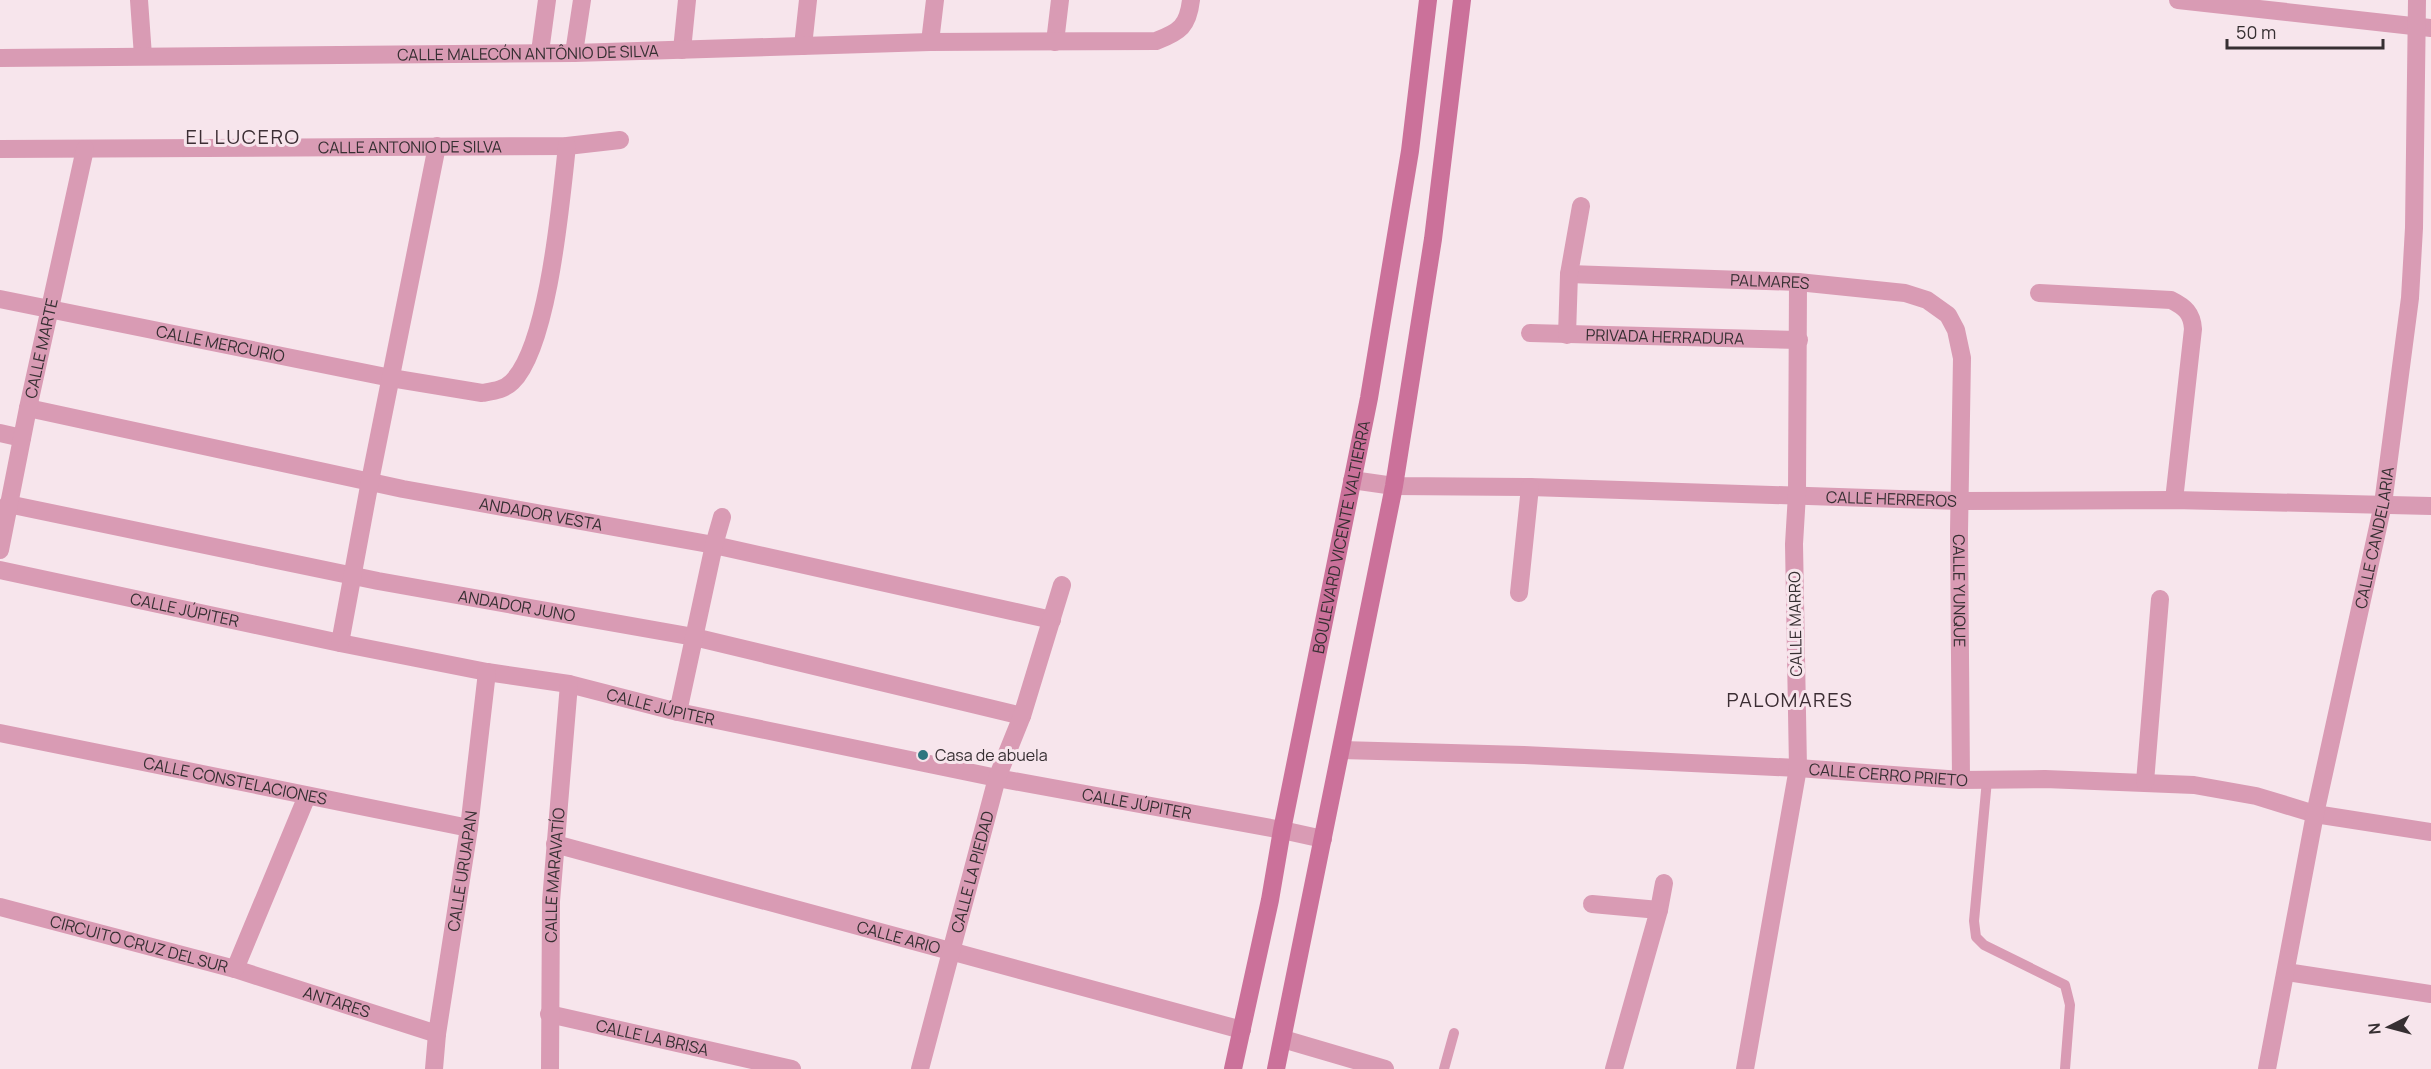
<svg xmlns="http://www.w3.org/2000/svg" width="2431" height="1069" font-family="Manrope,sans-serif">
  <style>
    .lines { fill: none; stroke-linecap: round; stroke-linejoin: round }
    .service { stroke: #d99bb4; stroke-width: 10 }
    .minor { stroke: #d99bb4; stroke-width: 18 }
    .secondary { stroke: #cb719a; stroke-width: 18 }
    .poi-dot { fill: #2d767e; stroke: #f7e5ec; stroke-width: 2 }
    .labels { text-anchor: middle; stroke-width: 6; stroke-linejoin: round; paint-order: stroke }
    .street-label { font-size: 16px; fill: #362f32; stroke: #f7e5ec }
    .poi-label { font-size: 16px; fill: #362f32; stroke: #f7e5ec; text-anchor: start }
    .quarter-label { font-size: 20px; letter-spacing: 1.5px; fill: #3c2e34; stroke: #f7e5ec }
  </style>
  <rect width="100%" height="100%" fill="#f7e5ec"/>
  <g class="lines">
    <g class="service">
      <path d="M1987,780L1974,921L1976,937L1984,945L2065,985L2070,1005L2065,1069"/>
      <path d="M1444,1069L1454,1033"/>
    </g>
    <g class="minor">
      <path d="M139,0L143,56"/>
      <path d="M2178,0L2431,28"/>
      <path d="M930,42L935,0"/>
      <path d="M1055,42L1060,0"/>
      <path d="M803,46L808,0"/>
      <path d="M682,50L687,0"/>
      <path d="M540,52L547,0"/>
      <path d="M574,53L582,0"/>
      <path id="s1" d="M0,58L574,53L930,42L1156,41C1180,32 1188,26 1191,0"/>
      <path id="s2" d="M0,149L567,146L620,140"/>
      <path id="s3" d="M1569,274L1798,282L1905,293L1927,300L1948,315L1956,330L1962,358L1959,532L1961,780"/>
      <path d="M2039,293L2171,300C2185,307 2192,313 2193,329L2174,500"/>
      <path id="s4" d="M0,299L391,378L482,393C493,391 504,390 512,382C549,346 561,199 567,146"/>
      <path id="s5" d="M1530,333L1799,340"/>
      <path d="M1567,335L1569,274L1581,206"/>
      <path id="s6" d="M28,408L403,489L714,545L1052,620"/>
      <path d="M0,433L22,438"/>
      <path id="s7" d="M1352,480L1394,486L1530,487L1960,501L2174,500L2431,506"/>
      <path id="s8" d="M8,504L378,581L694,637L1022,716"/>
      <path id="s9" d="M0,550L28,408L85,149"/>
      <path id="s10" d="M0,570L340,643L487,672L569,684L678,712L997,778L1282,830L1323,839"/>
      <path d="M1519,593L1530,487"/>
      <path d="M340,643L370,481L437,146"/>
      <path d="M678,712L714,545L722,517"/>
      <path id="s11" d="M0,733L469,828"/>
      <path id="s12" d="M1341,750L1524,755L1798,768L1961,780L2045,779L2194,785L2256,796L2315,814L2431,832"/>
      <path d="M2145,782L2160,599"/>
      <path id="s13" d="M555,844L1242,1030"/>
      <path d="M1592,904L1659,910"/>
      <path id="s14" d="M0,907L235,969L437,1034"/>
      <path d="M235,969L307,796"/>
      <path d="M2286,972L2431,994"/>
      <path id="s15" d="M549,1014L792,1069"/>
      <path d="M1283,1039L1385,1069"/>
      <path id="s16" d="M434,1069L437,1034L469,828L487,672"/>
      <path id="s17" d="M550,1069L551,901L569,684"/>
      <path id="s18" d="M920,1069L997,778L1022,716L1062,585"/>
      <path d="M1614,1069L1659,910L1664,883"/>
      <path d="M1745,1069L1798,768L1794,544L1797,494L1798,282"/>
      <path id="s19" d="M2267,1069L2315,814L2383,504L2410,298L2414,228L2417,0"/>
    </g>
    <g class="secondary">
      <path id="s20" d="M1233,1069L1270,900L1282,830L1369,398L1410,151L1428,0"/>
      <path d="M1276,1069L1394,486L1433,239L1462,0"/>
    </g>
  </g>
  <circle class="poi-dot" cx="923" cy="755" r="6"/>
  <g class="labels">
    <g class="street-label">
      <text dy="6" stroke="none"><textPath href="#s1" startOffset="528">CALLE MALECÓN ANTÔNIO DE SILVA</textPath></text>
      <text dy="6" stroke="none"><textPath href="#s2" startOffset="410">CALLE ANTONIO DE SILVA</textPath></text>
      <text dy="6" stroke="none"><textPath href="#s3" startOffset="201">PALMARES</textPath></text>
      <text dy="6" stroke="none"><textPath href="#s5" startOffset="135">PRIVADA HERRADURA</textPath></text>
      <text dy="6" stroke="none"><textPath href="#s4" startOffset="225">CALLE MERCURIO</textPath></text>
      <text dy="6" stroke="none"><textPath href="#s9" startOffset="206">CALLE MARTE</textPath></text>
      <text dy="6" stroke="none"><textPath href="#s7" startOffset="540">CALLE HERREROS</textPath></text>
      <text dy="6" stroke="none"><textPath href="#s6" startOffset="524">ANDADOR VESTA</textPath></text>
      <text dy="6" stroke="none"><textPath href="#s20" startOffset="543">BOULEVARD VICENTE VALTIERRA</textPath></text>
      <text dy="6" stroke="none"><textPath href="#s19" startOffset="542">CALLE CANDELARIA</textPath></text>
      <text dy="6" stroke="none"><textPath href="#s3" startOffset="664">CALLE YUNQUE</textPath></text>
      <text dy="6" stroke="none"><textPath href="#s8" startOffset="519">ANDADOR JUNO</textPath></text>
      <text dy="6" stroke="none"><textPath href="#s10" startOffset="189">CALLE JÚPITER</textPath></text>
      <text transform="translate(1795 624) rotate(-91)" y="6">CALLE MARRO</text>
      <text dy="6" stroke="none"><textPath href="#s10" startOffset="675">CALLE JÚPITER</textPath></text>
      <text dy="6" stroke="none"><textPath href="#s12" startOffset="548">CALLE CERRO PRIETO</textPath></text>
      <text dy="6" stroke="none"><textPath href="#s11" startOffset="240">CALLE CONSTELACIONES</textPath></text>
      <text dy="6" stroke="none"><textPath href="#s10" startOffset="1161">CALLE JÚPITER</textPath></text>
      <text dy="6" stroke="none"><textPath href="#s16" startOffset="200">CALLE URUAPAN</textPath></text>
      <text dy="6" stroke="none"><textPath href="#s18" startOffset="204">CALLE LA PIEDAD</textPath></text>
      <text dy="6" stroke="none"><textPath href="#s17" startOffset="194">CALLE MARAVATÍO</textPath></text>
      <text dy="6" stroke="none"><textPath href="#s13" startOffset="356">CALLE ARIO</textPath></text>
      <text dy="6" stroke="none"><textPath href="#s14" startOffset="144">CIRCUITO CRUZ DEL SUR</textPath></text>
      <text dy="6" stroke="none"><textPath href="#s14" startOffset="350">ANTARES</textPath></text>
      <text dy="6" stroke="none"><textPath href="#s15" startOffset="106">CALLE LA BRISA</textPath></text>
    </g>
    <g class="poi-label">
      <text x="935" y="761">Casa de abuela</text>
    </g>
    <g class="quarter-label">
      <text x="243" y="144">EL LUCERO</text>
      <text x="1790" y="707">PALOMARES</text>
    </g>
  </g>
  <g transform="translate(2389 1027) rotate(264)" stroke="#f7e5ec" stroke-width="4.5" paint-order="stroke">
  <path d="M0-4.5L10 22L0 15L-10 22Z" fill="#362f32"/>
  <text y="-9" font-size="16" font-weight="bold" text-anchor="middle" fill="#362f32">N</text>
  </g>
  <path d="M2227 39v9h156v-9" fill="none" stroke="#362f32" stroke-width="3"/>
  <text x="2236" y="39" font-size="18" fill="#362f32" stroke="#f7e5ec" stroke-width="4.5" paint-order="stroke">50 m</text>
</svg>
